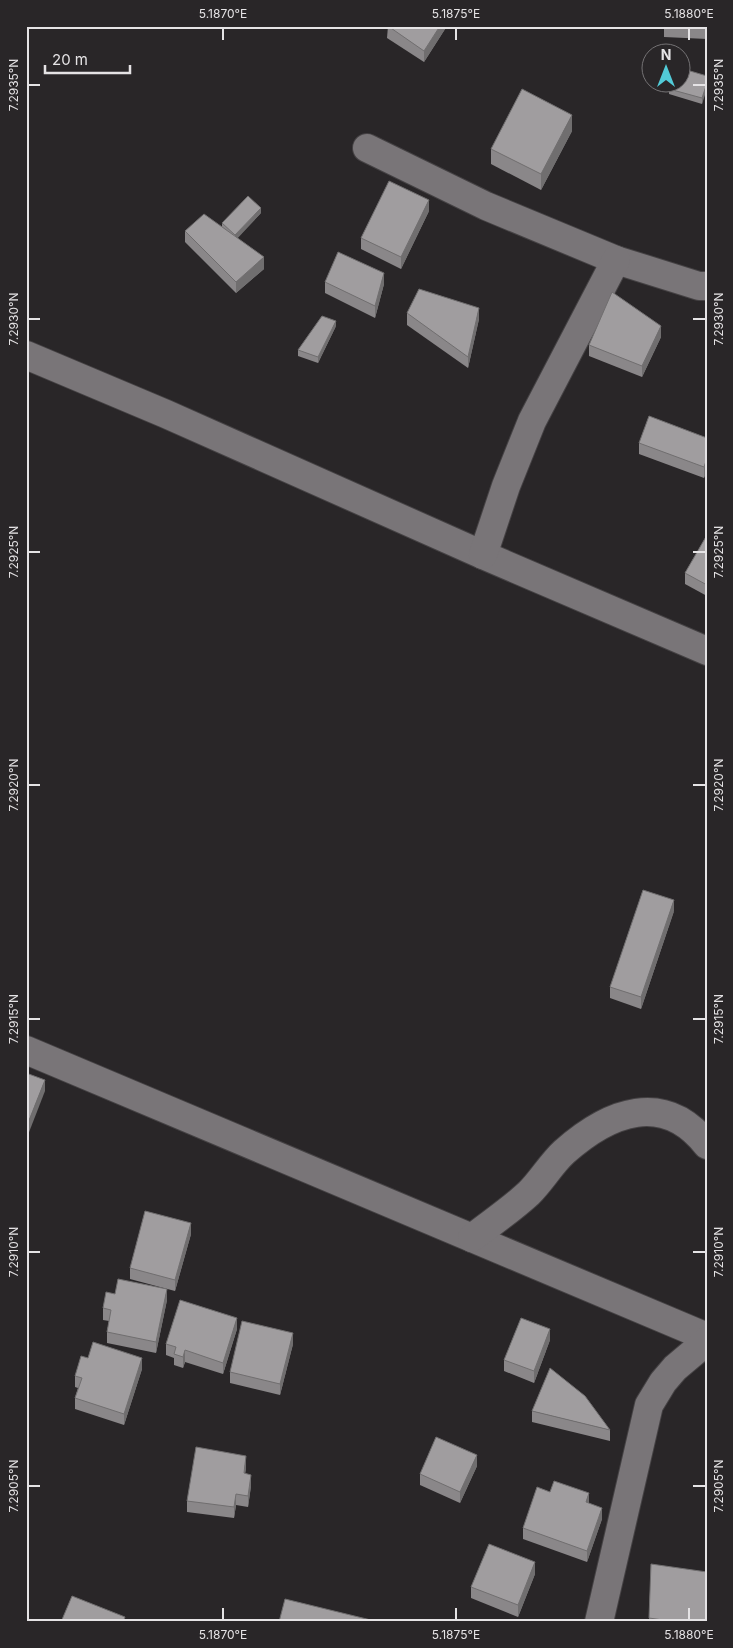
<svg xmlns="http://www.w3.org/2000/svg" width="733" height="1648" font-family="Inter,sans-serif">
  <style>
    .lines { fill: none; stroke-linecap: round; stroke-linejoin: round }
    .street-casing { stroke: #454244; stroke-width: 30 }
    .street { stroke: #797578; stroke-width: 28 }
    .wall { fill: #8a8789 }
    .shaded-wall { fill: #706e6f }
    .building { fill: #a09d9f; stroke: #706e6f }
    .ticks { fill: none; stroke: #e5e3e5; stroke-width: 2 }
    .neatline { fill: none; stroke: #e5e3e5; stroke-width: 2 }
    .ticks-label { font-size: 12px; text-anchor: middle; fill: #e5e3e5 }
  </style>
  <rect width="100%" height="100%" fill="#292628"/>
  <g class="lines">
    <g class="street-casing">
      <g id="street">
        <path d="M367,148L486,206L616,260L699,286H707"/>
        <path d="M26,355L166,414L483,555L707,651"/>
        <path d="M483,555L506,486L532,421L616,260"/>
        <path d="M26,1050L707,1337"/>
        <path d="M472,1238C491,1223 512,1209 529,1193C542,1180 551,1164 564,1152C609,1112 664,1090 707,1145"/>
        <path d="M599,1622L649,1405L663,1382L675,1368L707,1341"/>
      </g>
    </g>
    <use href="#street" class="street"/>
  </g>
  <g class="wall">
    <path d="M388,26H447L424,62L387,38Z"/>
    <path d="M664,26H707V39L664,37Z"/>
    <path d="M707,76L702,104L669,94V89Z"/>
    <path d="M572,131L541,190L491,164V149Z"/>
    <path d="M429,211L401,269L361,249V238Z"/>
    <path d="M261,213L237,238L264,269L236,293L185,242V231L222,227V223Z"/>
    <path d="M325,282L384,284L375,318L325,293Z"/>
    <path d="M407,313L479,319L468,368L407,325Z"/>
    <path d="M336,326L318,363L298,356V350Z"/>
    <path d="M661,337L642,377L589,356V345Z"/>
    <path d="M707,438V469L704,478L639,454V443Z"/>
    <path d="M707,535V596L685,584V573Z"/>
    <path d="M674,911L641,1009L610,998V987Z"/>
    <path d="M191,1234L175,1291L130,1279V1268Z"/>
    <path d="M115,1294L167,1300L156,1353L107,1343V1332L109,1321L103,1320V1308Z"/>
    <path d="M237,1329L223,1374L185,1362L183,1368L174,1365V1358L166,1355V1344Z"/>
    <path d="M550,1340L534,1383L504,1371V1360Z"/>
    <path d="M293,1344L280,1395L230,1383V1372Z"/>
    <path d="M88,1358L142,1369L124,1425L75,1409V1398L78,1388L75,1387V1376Z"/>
    <path d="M532,1411L610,1430V1441L532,1422Z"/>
    <path d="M477,1466L460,1503L420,1485V1474Z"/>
    <path d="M246,1468L245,1473L251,1486L248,1507L236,1505L234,1518L187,1512V1501Z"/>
    <path d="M550,1492L589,1503L602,1519L587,1562L523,1539V1528Z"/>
    <path d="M651,1564L707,1622H649Z"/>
    <path d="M535,1574L518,1617L471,1598V1587Z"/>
  </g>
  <g class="shaded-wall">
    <path d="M440,26H447L424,62V51Z"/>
    <path d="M707,83V89L702,104V98Z"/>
    <path d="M572,115V131L541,190V174Z"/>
    <path d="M429,200V211L401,269V257Z"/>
    <path d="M261,208V213L235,241V235Z"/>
    <path d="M264,257V269L236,293V282Z"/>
    <path d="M384,273V284L375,318V306Z"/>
    <path d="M479,308V319L468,368V357Z"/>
    <path d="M336,321V326L318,363V357Z"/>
    <path d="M661,326V337L642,377V366Z"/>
    <path d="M707,458V469L704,478V467Z"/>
    <path d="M674,900V911L641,1009V997Z"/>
    <path d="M45,1080V1091L26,1140V1128Z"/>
    <path d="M191,1223V1234L175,1291V1280Z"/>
    <path d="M167,1289V1300L156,1353V1342Z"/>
    <path d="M237,1318V1329L223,1374V1363Z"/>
    <path d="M550,1329V1340L534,1383V1371Z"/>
    <path d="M293,1333V1344L280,1395V1384Z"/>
    <path d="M185,1350V1362L183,1368V1357Z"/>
    <path d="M142,1358V1369L124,1425V1414Z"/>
    <path d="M477,1455V1466L460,1503V1492Z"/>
    <path d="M246,1456V1468L244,1484V1473Z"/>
    <path d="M251,1475V1486L248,1507V1496Z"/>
    <path d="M589,1493V1504L586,1502Z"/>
    <path d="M236,1494V1505L234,1518V1507Z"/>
    <path d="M602,1508V1519L587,1562V1551Z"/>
    <path d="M535,1562V1574L518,1617V1605Z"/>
  </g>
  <g class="building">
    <path d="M388,26H440L424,51Z"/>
    <path d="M677,26H707V28Z"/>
    <path d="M680,68L707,76V83L702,98L669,89L670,82H680Z"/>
    <path d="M522,89L572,115L541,174L491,149Z"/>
    <path d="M389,181L429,200L401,257L361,238Z"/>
    <path d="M248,196L261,208L235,235L222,223Z"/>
    <path d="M204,214L264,257L236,282L185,231Z"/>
    <path d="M338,252L384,273L375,306L325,282Z"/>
    <path d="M419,289L479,308L468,357L407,313Z"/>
    <path d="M612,292L661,326L642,366L589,345Z"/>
    <path d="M322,316L336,321L318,357L298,350Z"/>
    <path d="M649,416L707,438V458L704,467L639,443Z"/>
    <path d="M707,535V585L685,573Z"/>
    <path d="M643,890L674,900L641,997L610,987Z"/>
    <path d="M26,1073L45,1080L26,1128Z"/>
    <path d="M145,1211L191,1223L175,1280L130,1268Z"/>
    <path d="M118,1279L167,1289L156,1342L107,1332L111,1310L103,1308L106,1292L115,1294Z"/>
    <path d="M180,1300L237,1318L223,1363L185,1350L183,1357L174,1354L176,1347L166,1344Z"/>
    <path d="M521,1318L550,1329L534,1371L504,1360Z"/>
    <path d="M242,1321L293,1333L280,1384L230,1372Z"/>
    <path d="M93,1342L142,1358L124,1414L75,1398L82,1378L75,1376L81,1356L88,1358Z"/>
    <path d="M550,1368L585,1396L610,1430L532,1411Z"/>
    <path d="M436,1437L477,1455L460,1492L420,1474Z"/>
    <path d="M196,1447L246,1456L244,1473L251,1475L248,1496L236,1494L234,1507L187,1501Z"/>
    <path d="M554,1481L589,1493L586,1502L602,1508L587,1551L523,1528L537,1487L550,1492Z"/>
    <path d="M489,1544L535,1562L518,1605L471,1587Z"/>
    <path d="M651,1564L707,1572V1622H677L649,1618Z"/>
    <path d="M72,1596L125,1617L123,1622H61Z"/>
    <path d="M285,1599L379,1622H279Z"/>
  </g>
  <path class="ticks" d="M223,28V40M456,28V40M689,28V40M28,85H40M693,85H706M28,319H40M693,319H706M28,552H40M693,552H706M28,785H40M693,785H706M28,1019H40M693,1019H706M28,1252H40M693,1252H706M28,1486H40M693,1486H706M223,1608V1620M456,1608V1620M689,1608V1620"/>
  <rect width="733" height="1648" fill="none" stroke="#292628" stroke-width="55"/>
  <g transform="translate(666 68)"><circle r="24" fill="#292628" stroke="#747274"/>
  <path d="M0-4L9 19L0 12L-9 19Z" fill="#52cbd8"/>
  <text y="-8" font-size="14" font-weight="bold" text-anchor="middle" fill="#e5e3e5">N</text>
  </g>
  <path d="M45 65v8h85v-8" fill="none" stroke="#e5e3e5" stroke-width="2.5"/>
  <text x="52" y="65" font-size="15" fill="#e5e3e5" stroke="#292628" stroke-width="4" paint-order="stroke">20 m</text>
  <rect x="28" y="28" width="678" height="1592" class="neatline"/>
  <g class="ticks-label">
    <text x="223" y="18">5.1870°E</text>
    <text x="456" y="18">5.1875°E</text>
    <text x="689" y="18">5.1880°E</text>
    <text transform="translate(14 85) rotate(-90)" y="4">7.2935°N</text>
    <text transform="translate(719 85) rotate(-90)" y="4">7.2935°N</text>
    <text transform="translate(14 319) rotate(-90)" y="4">7.2930°N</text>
    <text transform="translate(719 319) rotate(-90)" y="4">7.2930°N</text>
    <text transform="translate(14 552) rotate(-90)" y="4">7.2925°N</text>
    <text transform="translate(719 552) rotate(-90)" y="4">7.2925°N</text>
    <text transform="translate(14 785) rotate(-90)" y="4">7.2920°N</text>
    <text transform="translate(719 785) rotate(-90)" y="4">7.2920°N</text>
    <text transform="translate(14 1019) rotate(-90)" y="4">7.2915°N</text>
    <text transform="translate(719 1019) rotate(-90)" y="4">7.2915°N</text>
    <text transform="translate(14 1252) rotate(-90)" y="4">7.2910°N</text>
    <text transform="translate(719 1252) rotate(-90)" y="4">7.2910°N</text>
    <text transform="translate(14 1486) rotate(-90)" y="4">7.2905°N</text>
    <text transform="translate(719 1486) rotate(-90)" y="4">7.2905°N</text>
    <text x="223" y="1639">5.1870°E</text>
    <text x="456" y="1639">5.1875°E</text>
    <text x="689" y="1639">5.1880°E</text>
  </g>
</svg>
